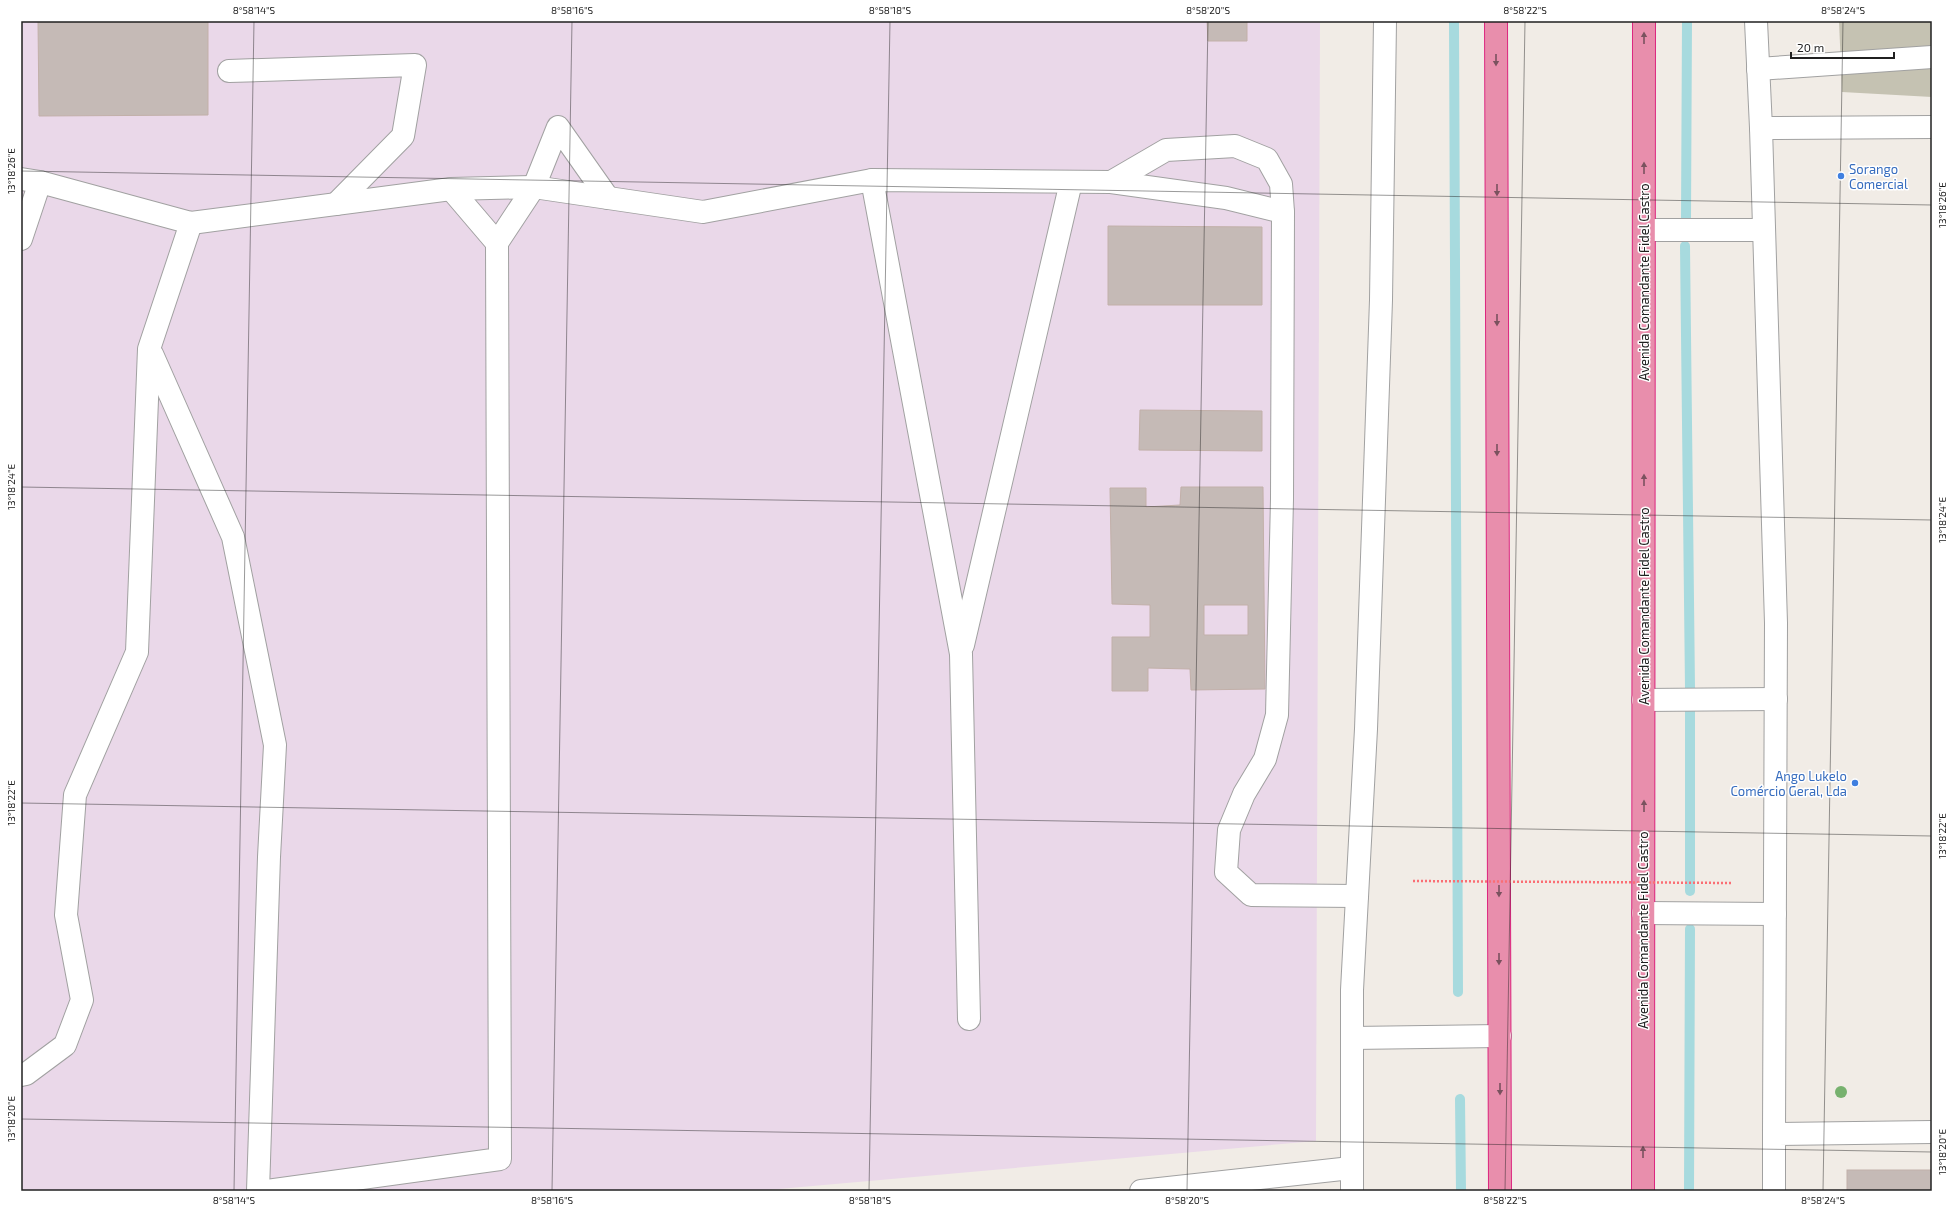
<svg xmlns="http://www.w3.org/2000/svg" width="1953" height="1212" font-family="'Exo 2',sans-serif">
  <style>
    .industrial { fill: #ead8e9 }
    .construction { fill: #c5c2b2 }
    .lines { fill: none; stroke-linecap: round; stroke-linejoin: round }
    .stream { stroke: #a7dade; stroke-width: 10 }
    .building { fill: #c5bab6; stroke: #c2b0a9; fill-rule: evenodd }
    .minor-casing { stroke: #a1a1a1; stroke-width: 24 }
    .highway-casing { stroke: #dc267f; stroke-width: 24 }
    .minor { stroke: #fff; stroke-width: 22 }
    .highway { stroke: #e88eac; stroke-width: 22 }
    .path-bridge { stroke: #fa6e74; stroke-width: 2.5; stroke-dasharray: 2 2; stroke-linecap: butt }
    .tree { fill: #77b16e }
    .oneway { fill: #7a525f }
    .ticks { fill: none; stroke: #202020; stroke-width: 1; stroke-opacity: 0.45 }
    .shop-dot { fill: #3f7fe0; stroke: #fff; stroke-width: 1.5 }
    .labels { text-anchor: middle; stroke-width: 3; stroke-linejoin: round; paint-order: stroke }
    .shop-label { font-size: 13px; fill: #366cbe; stroke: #fff; text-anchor: start }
    .street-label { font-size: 13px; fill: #202020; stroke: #fff }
    .neatline { fill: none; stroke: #202020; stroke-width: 1.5 }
    .ticks-label { font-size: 10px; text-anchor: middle; fill: #202020 }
  </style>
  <rect width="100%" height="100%" fill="#f1ece6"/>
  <path class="industrial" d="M21,21H1320L1316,1141L757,1191H21Z"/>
  <path class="construction" d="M1839,21H1932V97L1842,92Z"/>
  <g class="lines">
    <g class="stream">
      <path d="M1454,21L1458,992"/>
      <path d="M1686,218L1687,21"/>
      <path d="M1685,246L1690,688"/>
      <path d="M1690,711V891"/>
      <path d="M1460,1099L1461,1191"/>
      <path d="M1689,1191L1690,929"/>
    </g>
  </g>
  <g class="building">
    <path d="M38,21H208V115L39,116Z"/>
    <path d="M1207,21H1247V41H1208Z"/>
    <path d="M1108,226L1262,227V305H1108Z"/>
    <path d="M1140,410L1262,411V451L1139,450Z"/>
    <path d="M1181,487H1263L1265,689L1191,690L1190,669L1148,668V691H1112V637H1150V605L1112,604L1110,488H1146V507L1180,505ZM1204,605H1248V635H1204Z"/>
    <rect x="1847" y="1170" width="85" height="21"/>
  </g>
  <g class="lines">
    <g class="minor-casing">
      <g id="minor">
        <path d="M1756,21L1761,128L1776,623L1774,1134"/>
        <path d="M1758,69L1932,57"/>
        <path d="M229,71L415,65L403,136L336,204"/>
        <path d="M1761,128L1932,127"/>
        <path d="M21,179L40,182L191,223L451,189L534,187L703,212L872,180L1111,182L1226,198L1283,212L1282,499L1277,715L1265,759L1244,794L1229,830L1226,872L1251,895L1357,896"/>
        <path d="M872,180L961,654L969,1019"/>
        <path d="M1111,182L1166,150L1235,146L1267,159L1281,184L1283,212"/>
        <path d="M451,189L497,243"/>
        <path d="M1644,230H1764"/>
        <path d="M21,239L40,182"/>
        <path d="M152,354L233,537L275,745L269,857L258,1191"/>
        <path d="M963,645L1071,182"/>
        <path d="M1643,700L1776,699"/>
        <path d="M1643,913L1775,914"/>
        <path d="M1352,1038L1500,1036"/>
        <path d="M21,1075L26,1074L65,1045L82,1000L66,915L75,795L137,652L149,349L191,223"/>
        <path d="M267,1191L500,1159L497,243L534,187L558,127L608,198"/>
        <path d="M1141,1191L1351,1168"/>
        <path d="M1352,1191V990L1366,729L1381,300L1385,21"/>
        <path d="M1774,1191V1134L1932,1132"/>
      </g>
    </g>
    <g class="highway-casing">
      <g id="highway">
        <path d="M1496,21L1500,1191"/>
        <path d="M1643,1191L1644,21"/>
      </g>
    </g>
    <use href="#minor" class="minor"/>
    <use href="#highway" class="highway"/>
    <path class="path-bridge" d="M1413,881L1731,883"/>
  </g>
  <circle class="tree" cx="1841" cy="1092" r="6"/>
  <defs><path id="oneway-solid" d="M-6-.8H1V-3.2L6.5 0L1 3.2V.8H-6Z"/></defs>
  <g class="oneway">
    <use href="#oneway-solid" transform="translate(1644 38) rotate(-90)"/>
    <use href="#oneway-solid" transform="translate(1496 60) rotate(90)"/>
    <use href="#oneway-solid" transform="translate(1644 168) rotate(-90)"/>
    <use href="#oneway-solid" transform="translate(1497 190) rotate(90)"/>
    <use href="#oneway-solid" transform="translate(1497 320) rotate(90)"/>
    <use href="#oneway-solid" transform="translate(1497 450) rotate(90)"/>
    <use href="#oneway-solid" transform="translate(1644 480) rotate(-90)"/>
    <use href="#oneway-solid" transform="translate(1644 806) rotate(-90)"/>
    <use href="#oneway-solid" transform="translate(1499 891) rotate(90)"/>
    <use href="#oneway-solid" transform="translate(1499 959) rotate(90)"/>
    <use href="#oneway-solid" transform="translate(1500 1089) rotate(90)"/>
    <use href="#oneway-solid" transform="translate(1643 1152) rotate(-90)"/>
  </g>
  <path class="ticks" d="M21,171L1932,205M21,487L1932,520M21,803L1932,836M21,1119L1932,1152M234,1191L254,21M552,1191L572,21M869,1191L890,21M1187,1191L1208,21M1505,1191L1525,21M1823,1191L1843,21"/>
  <g class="shop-dot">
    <circle cx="1841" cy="176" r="4"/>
    <circle cx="1855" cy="783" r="4"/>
  </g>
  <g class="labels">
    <g class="shop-label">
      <text x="1849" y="174">Sorango<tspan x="1849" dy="15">Comercial</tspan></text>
      <text x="1847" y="781" text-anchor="end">Ango Lukelo<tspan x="1847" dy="15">Comércio Geral, Lda</tspan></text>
    </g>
    <g class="street-label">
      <text transform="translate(1644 282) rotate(-90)" y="5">Avenida Comandante Fidel Castro</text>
      <text transform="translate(1644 606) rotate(-90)" y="5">Avenida Comandante Fidel Castro</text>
      <text transform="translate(1643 930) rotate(-90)" y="5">Avenida Comandante Fidel Castro</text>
    </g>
  </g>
  <rect width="1953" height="1212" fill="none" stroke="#ffffff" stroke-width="44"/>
  <path d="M1791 52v6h103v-6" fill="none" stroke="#202020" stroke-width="2"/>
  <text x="1797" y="52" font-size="12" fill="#202020" stroke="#ffffff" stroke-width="3" paint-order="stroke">20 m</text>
  <rect x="22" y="22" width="1909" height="1168" class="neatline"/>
  <g class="ticks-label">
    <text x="254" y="14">8°58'14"S</text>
    <text x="572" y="14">8°58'16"S</text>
    <text x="890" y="14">8°58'18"S</text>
    <text x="1208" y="14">8°58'20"S</text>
    <text x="1525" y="14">8°58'22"S</text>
    <text x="1843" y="14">8°58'24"S</text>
    <text transform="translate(11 171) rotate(-90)" y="4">13°18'26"E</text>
    <text transform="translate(1942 205) rotate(-90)" y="4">13°18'26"E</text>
    <text transform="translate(11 487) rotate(-90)" y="4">13°18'24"E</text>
    <text transform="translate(1942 520) rotate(-90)" y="4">13°18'24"E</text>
    <text transform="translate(11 803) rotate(-90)" y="4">13°18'22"E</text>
    <text transform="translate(1942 836) rotate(-90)" y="4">13°18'22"E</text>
    <text transform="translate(11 1119) rotate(-90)" y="4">13°18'20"E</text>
    <text transform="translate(1942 1152) rotate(-90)" y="4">13°18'20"E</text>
    <text x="234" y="1204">8°58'14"S</text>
    <text x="552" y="1204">8°58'16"S</text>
    <text x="870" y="1204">8°58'18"S</text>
    <text x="1187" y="1204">8°58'20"S</text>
    <text x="1505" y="1204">8°58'22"S</text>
    <text x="1823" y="1204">8°58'24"S</text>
  </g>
</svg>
